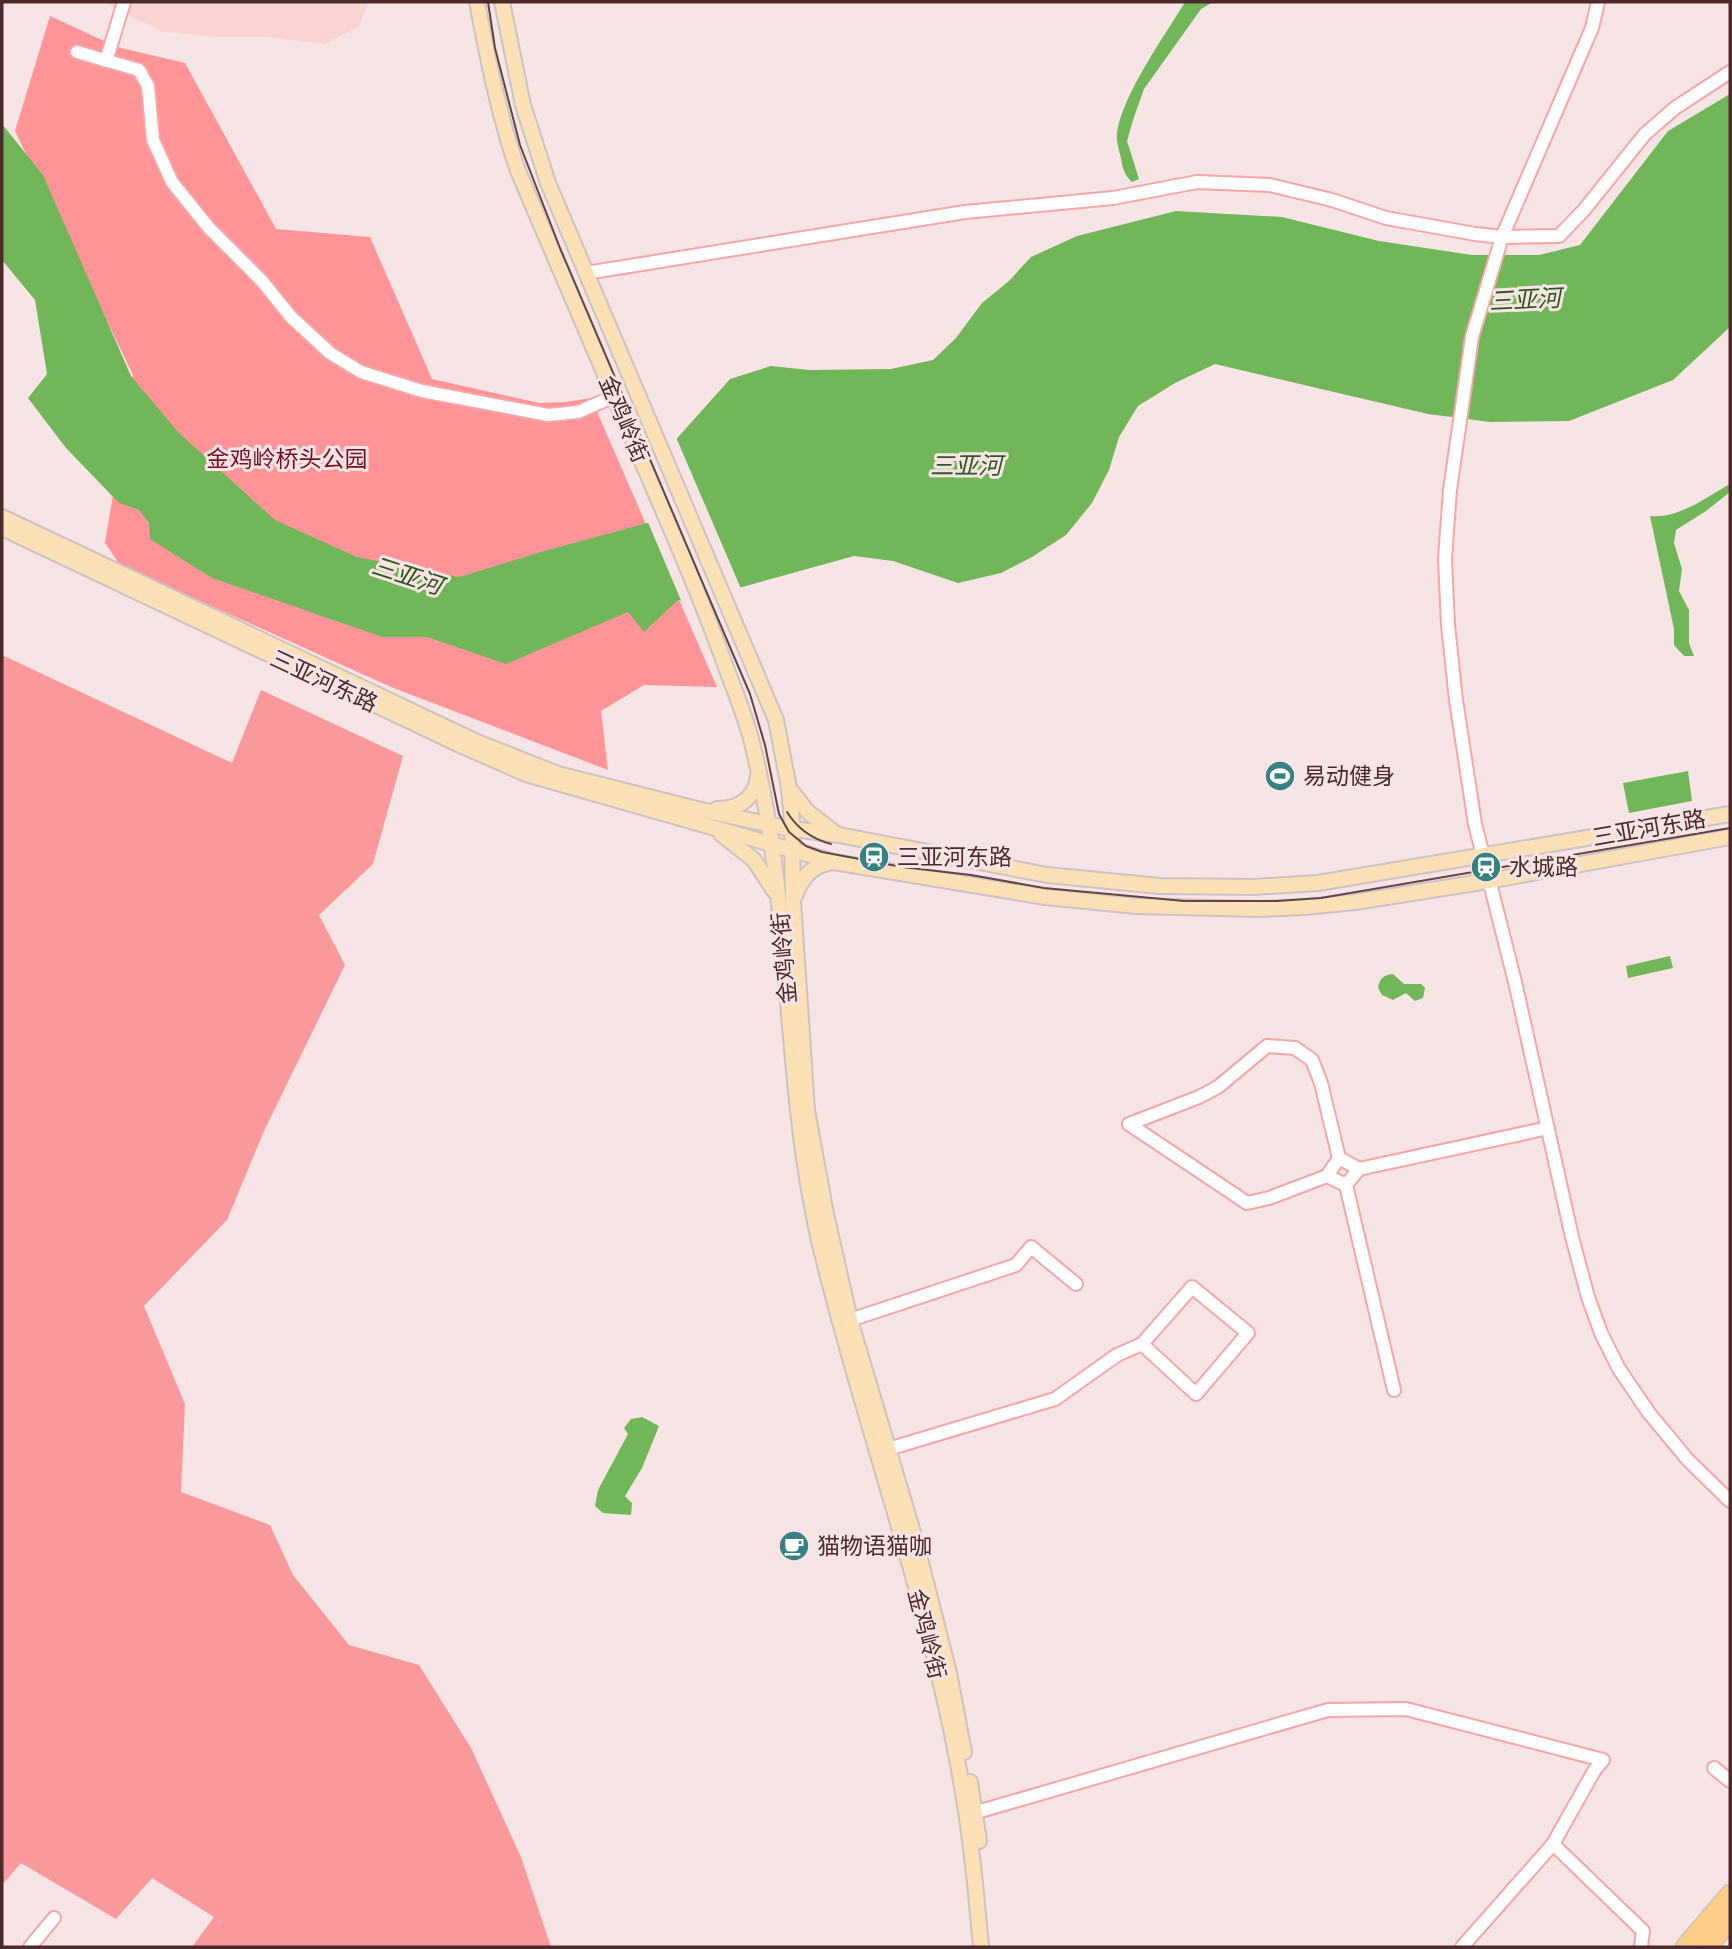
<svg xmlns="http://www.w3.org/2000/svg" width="1732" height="1949" font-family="Roboto,'Noto Sans SC',sans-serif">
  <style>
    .built { fill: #fad3d3 }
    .green { fill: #fe9498 }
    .forest { fill: #f9999c }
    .water { fill: #72b65a }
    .pier { fill: #f7e5e5 }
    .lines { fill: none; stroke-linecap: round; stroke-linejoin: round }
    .minor-casing { stroke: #f8a5a6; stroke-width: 16 }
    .major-casing { stroke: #cdc3c4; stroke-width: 18 }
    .highway-casing { stroke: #cdc3c4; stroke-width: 21 }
    .minor { stroke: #fff; stroke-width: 12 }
    .major { stroke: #fde1b6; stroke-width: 14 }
    .highway { stroke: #fbcd86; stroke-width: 18 }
    .tram { stroke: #644445; stroke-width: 2 }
    .labels { text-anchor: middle; stroke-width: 6; stroke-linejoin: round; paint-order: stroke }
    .street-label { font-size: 23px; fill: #4c2a2b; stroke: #f7e5e5 }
    .park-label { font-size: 23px; fill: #790d22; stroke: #f7e5e5 }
    .poi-label { font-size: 23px; fill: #4c2a2b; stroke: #f7e5e5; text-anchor: start }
    .water-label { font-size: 24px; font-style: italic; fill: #2d5a1c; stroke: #f7e5e5 }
  </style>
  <rect width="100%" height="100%" fill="#f7e5e5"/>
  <path class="built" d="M103,2H369L359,26L325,44L267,37H214L160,31Z"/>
  <path class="green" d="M50,16L117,47L185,63L276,229L370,237L432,379L539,403L566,402L591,398L717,687L644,685L601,711L608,770L391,687L120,565L105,543L133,375L15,131Z"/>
  <path class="forest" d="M2,655L232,763L261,690L403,756L373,864L319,915L345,965L264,1131L227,1220L144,1306L185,1404L181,1492L270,1525L293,1575L349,1645L419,1665L471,1748L521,1857L551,1947H192L214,1917L152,1878L116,1919L21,1863L2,1885Z"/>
  <g class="water">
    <path d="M1185,2H1213L1201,9L1144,89L1134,117L1127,141L1139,179L1132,182C1125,176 1122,167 1121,158C1119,150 1116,140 1117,132C1124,92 1164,37 1185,2Z"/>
    <path d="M1730,94V327L1673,380L1569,421L1490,422L1428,414L1215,364L1175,383L1138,406L1119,437L1109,470L1092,503L1066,535L1032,557L1001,573L958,583L893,561L854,556L688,602L678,600L644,632L628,612L506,664L427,637H382L212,578L150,539L149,523L139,510L119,503L66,448L28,398L47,374L35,300L2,260V124L43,175L131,376L179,433L275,520L357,557L459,577L544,551L651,522L655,463L730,379L771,366L809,370L891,369L933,360L956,338L982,303L1009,281L1031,257L1077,236L1176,211L1282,217L1379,241L1472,255H1539L1580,245L1668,131Z"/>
    <path d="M1730,484V492L1706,511L1676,530L1674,543L1682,569L1679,591L1689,610V643L1694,656H1684L1674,645V629L1650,516C1678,519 1707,497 1730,484Z"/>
    <path d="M1688,771L1692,801L1629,813L1623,783Z"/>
    <path d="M1670,956L1673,968L1628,978L1626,966Z"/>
    <path d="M1393,974L1404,984H1421L1425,988L1423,998L1415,1001L1406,993L1393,1000L1382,995L1378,988C1380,978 1383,975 1393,974Z"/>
    <path d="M642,1417L659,1426L642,1468L625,1496L632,1503L631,1515L603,1513L595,1506L598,1490L628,1434L624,1428L631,1419Z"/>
  </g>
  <path class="pier" d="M675,435L742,591L689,605H683L647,520L652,462Z"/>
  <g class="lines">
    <g class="minor-casing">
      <g id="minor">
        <path d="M1598,2L1592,28L1502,237L1472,337L1450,490L1445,559L1448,625L1456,700L1475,824L1515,982L1572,1237L1588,1297L1601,1333L1619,1369L1649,1413L1688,1460L1730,1501"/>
        <path d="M77,52L139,70L148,86L153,140L172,182L209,228L262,281L291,317L330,353L361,372L422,391L548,415L578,412L615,396"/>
        <path d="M106,61L124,2"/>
        <path d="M586,273L965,212L1113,198L1197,182L1270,185L1332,200L1386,218L1475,234L1502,237L1559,236L1584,210L1645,134L1675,108L1730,72"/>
        <path d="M1129,1124L1199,1097L1218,1087L1267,1046L1295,1048L1312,1060L1321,1083L1339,1158L1359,1169"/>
        <path d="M1129,1124L1247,1203L1269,1198L1327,1176"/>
        <path d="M1339,1158L1327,1176L1346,1185"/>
        <path d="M850,1320L1016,1265L1031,1247L1076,1284"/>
        <path d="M1394,1390L1346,1185L1359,1169L1548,1128"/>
        <path d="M888,1449L1055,1399L1117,1355L1142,1344L1192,1287L1248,1333L1196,1394L1142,1344"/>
        <path d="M1714,1768L1730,1781"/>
        <path d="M977,1812L1328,1710L1406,1709L1603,1760L1594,1771L1553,1844L1462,1947"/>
        <path d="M1553,1844L1643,1931L1641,1947"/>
        <path d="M30,1947L54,1918"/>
      </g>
    </g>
    <g class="major-casing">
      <g id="major">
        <path d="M477,2C488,60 499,116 518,171C567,285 616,399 664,513C685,561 705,610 723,659C733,688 746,716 753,747C795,916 781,1092 824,1261C867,1435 930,1604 961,1781C971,1836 976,1892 981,1947"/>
        <path d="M502,2L523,105L548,183L776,720L789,788L792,821L793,901L807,1110L826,1214L850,1320L915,1539L949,1673L964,1752"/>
        <path d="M2,517L477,742L558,774L697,809L786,828L839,835L1047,875L1160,886L1253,887L1318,883L1730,814"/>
        <path d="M2,528L458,744L526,774L834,862L1045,897L1137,906L1258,909L1305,907L1355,902L1488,881L1730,837"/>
        <path d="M792,792L808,812L835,833"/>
        <path d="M717,809C738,810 757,797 758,775"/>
        <path d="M721,834L754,860L775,892"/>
        <path d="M795,896C801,878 812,865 832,862"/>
        <path d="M970,1782L979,1841"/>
      </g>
    </g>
    <g class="highway-casing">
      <g id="highway">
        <path d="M1685,1947L1730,1894"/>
        <path d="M1708,1947L1730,1920"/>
      </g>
    </g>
    <use href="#minor" class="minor"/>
    <use href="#major" class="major"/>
    <use href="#highway" class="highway"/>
    <g class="tram">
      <path d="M488,2L495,48L520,145L560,248L750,694L765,745L779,814L789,832L806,846L822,852L902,867L971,875L1044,888L1184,901H1277L1321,898L1730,828"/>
      <path d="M787,812C797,828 812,839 831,844"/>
    </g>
  </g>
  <defs>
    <g id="stadium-disc" transform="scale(1.575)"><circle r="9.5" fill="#388183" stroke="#f7e5e5"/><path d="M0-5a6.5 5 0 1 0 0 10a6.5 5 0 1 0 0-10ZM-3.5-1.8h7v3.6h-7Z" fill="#fff"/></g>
    <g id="station-disc" transform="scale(1.575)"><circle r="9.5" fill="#388183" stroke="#f7e5e5"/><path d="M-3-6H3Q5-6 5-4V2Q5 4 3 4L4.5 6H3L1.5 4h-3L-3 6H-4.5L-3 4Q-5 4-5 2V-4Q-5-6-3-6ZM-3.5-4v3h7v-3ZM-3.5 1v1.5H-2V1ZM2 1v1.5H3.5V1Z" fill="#fff"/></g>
    <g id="cafe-disc" transform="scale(1.575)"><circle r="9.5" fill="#388183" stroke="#f7e5e5"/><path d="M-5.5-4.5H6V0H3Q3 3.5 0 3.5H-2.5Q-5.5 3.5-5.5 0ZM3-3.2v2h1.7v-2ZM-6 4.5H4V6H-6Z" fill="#fff"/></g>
  </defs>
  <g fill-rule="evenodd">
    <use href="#stadium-disc" x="1280" y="776"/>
    <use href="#station-disc" x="874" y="857"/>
    <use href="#station-disc" x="1486" y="867"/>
    <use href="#cafe-disc" x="794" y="1546"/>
  </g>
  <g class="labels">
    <g class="street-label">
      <text transform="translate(624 419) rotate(67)" y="8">金鸡岭街</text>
      <text transform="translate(324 681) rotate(25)" y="8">三亚河东路</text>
      <text transform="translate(1649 828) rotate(-10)" y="8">三亚河东路</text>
      <text transform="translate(784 958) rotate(-95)" y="8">金鸡岭街</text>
      <text transform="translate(927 1634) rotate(76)" y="8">金鸡岭街</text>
    </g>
    <g class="park-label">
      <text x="287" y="467">金鸡岭桥头公园</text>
    </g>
    <g class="poi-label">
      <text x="1303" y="784">易动健身</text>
      <text x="897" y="865">三亚河东路</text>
      <text x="1509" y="875">水城路</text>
      <text x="817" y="1554">猫物语猫咖</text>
    </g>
    <g class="water-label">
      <text transform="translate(1525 300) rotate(-3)" y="8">三亚河</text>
      <text x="966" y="474">三亚河</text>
      <text transform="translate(407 576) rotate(18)" y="8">三亚河</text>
    </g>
  </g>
  <rect width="1732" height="1949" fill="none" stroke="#4c2a2b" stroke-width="7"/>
</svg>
